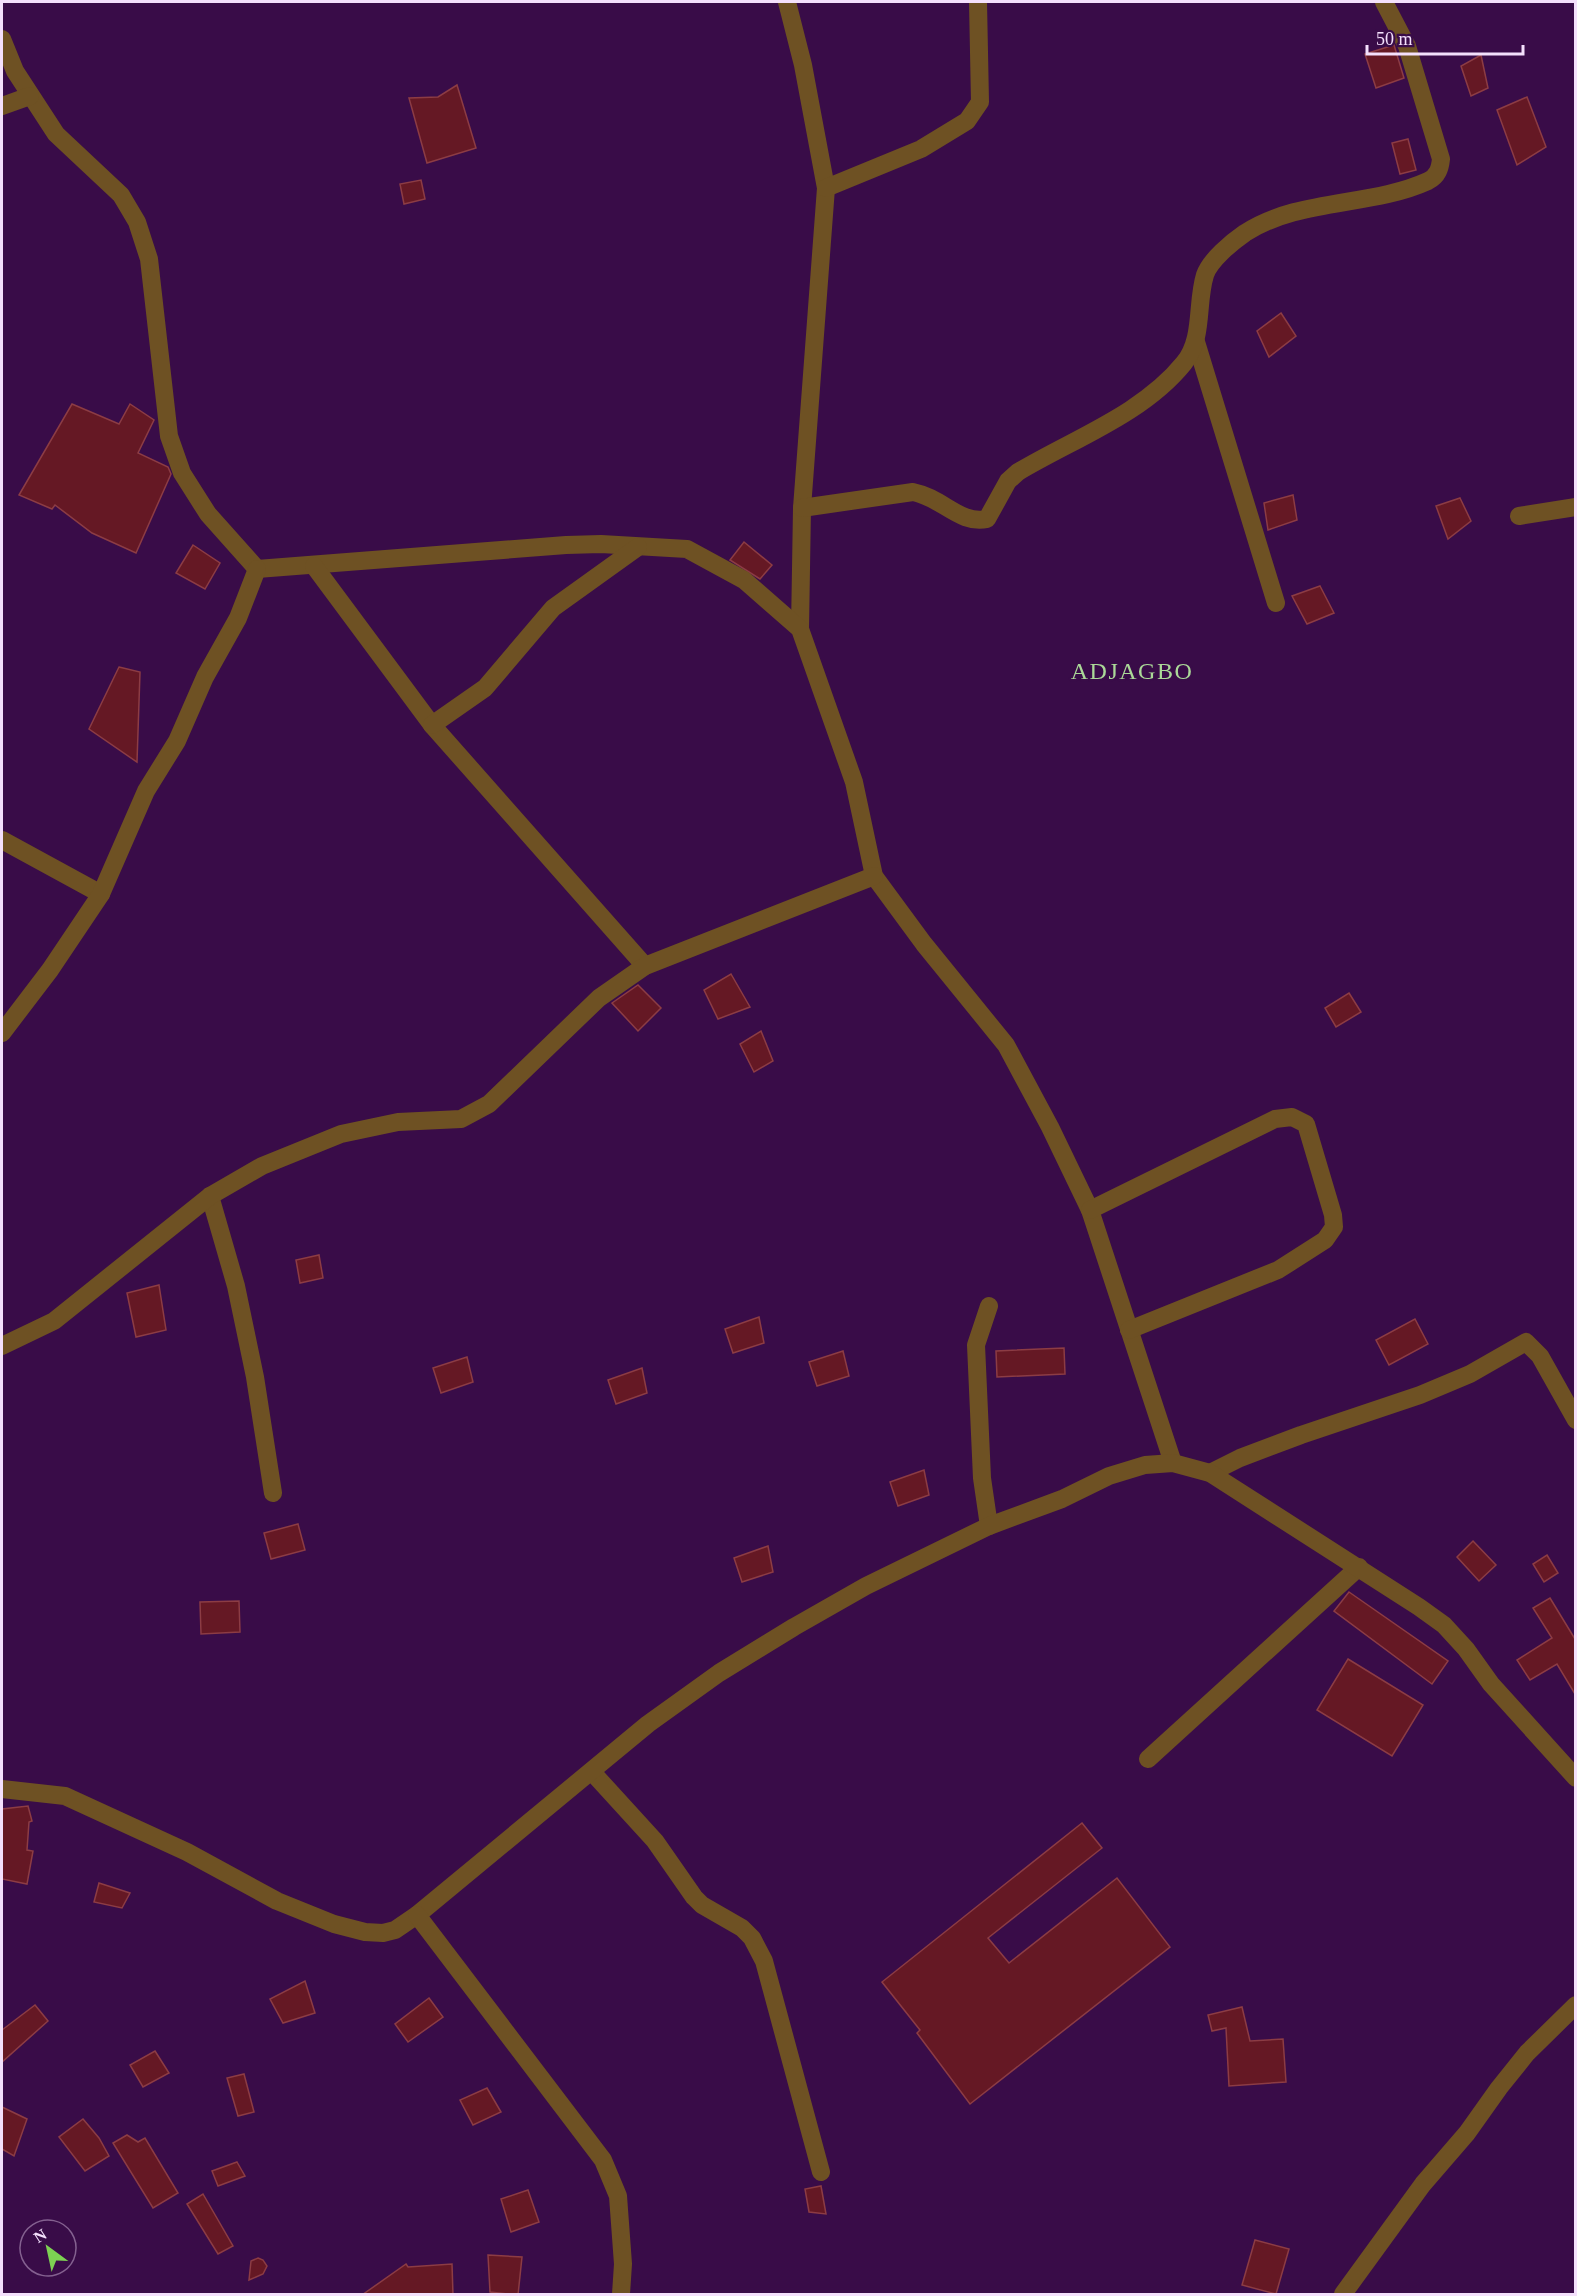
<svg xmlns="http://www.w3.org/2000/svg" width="1577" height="2296" font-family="Georgia,serif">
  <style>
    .building { fill: #651824; stroke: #8c3c44; stroke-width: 1.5 }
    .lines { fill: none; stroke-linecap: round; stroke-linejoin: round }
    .minor { stroke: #6e5123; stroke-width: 18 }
    .labels { text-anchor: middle; stroke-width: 4.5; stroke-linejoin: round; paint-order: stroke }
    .quarter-label { font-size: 24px; letter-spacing: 1.5px; fill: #abd998; stroke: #390c48 }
  </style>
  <rect width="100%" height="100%" fill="#390c48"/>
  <g class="building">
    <path d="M1394,45L1404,78L1376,88L1365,54Z"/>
    <path d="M1481,55L1488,88L1471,96L1461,66Z"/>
    <path d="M457,85L476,148L427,163L409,98L438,97Z"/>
    <path d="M1527,97L1546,147L1517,165L1497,110Z"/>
    <path d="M1408,139L1416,170L1400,174L1392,143Z"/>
    <path d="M421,180L425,199L404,204L400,184Z"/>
    <path d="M1281,313L1296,336L1269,357L1257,331Z"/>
    <path d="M72,404L119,424L130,404L154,420L138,453L168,467L171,474L136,553L92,533L55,505L52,509L19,495Z"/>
    <path d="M1293,495L1297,520L1268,530L1264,503Z"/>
    <path d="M1460,498L1471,521L1448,539L1436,506Z"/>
    <path d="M744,542L772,565L760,579L730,560Z"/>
    <path d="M193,545L220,563L205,589L176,573Z"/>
    <path d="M1320,586L1334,613L1307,624L1292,596Z"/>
    <path d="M119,667L140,672L137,762L89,729Z"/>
    <path d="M731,974L750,1007L718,1019L704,990Z"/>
    <path d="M638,985L661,1008L638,1031L612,1003Z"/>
    <path d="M1349,993L1361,1012L1336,1027L1325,1008Z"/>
    <path d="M761,1031L773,1061L754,1072L740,1044Z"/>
    <path d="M319,1255L323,1278L300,1283L296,1260Z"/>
    <path d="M159,1285L166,1330L136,1337L127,1293Z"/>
    <path d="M759,1317L764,1343L733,1353L725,1329Z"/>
    <path d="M1415,1319L1428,1344L1389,1365L1376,1340Z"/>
    <path d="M1064,1348L1065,1374L997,1377L996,1351Z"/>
    <path d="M843,1351L849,1376L817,1386L809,1362Z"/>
    <path d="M467,1357L473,1382L441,1393L433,1368Z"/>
    <path d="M642,1368L647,1393L616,1404L608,1380Z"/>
    <path d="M924,1470L929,1495L898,1506L890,1482Z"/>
    <path d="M298,1524L305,1550L271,1559L264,1533Z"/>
    <path d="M1473,1541L1496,1565L1479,1581L1457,1557Z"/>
    <path d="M768,1546L773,1572L742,1582L734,1558Z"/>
    <path d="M1547,1555L1558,1573L1544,1582L1533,1564Z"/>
    <path d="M1349,1592L1448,1661L1432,1684L1334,1611Z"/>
    <path d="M1550,1598L1575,1639V1694L1557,1664L1530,1680L1517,1660L1552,1638L1533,1608Z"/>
    <path d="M239,1601L240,1632L201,1634L200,1602Z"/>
    <path d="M1348,1659L1423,1705L1392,1756L1317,1710Z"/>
    <path d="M28,1806L32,1821L29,1822L27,1850L33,1851L27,1884L2,1879V1809Z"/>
    <path d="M1082,1823L1102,1848L988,1938L1009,1963L1117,1878L1170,1947L970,2104L917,2033L920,2030L882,1982Z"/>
    <path d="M99,1883L130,1893L122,1908L94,1902Z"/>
    <path d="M305,1981L315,2013L283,2023L270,1999Z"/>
    <path d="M429,1998L443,2017L408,2042L395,2024Z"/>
    <path d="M35,2005L48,2021L2,2062V2030Z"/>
    <path d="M1242,2007L1250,2041L1283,2039L1286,2082L1229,2086L1226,2028L1212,2031L1208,2015Z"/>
    <path d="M155,2051L169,2073L143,2087L130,2065Z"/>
    <path d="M244,2074L254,2112L238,2116L227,2078Z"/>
    <path d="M487,2088L501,2112L473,2125L460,2100Z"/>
    <path d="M2,2107L27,2119L14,2156L2,2149Z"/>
    <path d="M83,2119L99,2138L109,2156L85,2171L59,2137Z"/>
    <path d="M127,2135L138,2142L145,2138L178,2193L153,2208L113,2143Z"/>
    <path d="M237,2162L245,2176L218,2186L212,2171Z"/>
    <path d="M821,2186L826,2214L809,2212L805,2189Z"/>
    <path d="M528,2190L539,2222L511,2232L501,2199Z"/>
    <path d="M203,2194L233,2246L218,2254L187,2204Z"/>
    <path d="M1255,2240L1289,2249L1276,2294L1242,2285Z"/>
    <path d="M488,2255L522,2257L518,2295L490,2292Z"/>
    <path d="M258,2258L263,2260L267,2266L263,2274L249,2280L251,2261Z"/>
    <path d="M406,2264L408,2267L452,2264L453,2295H362Z"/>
  </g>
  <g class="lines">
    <g class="minor">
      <path d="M787,2L803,65L826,188L802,508L800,629"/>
      <path d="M2,39L15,71L56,134L121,195L137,222L149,259L169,436L182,473L208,514L257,569L566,545L601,544L687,549L744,580L800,629L854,782L874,876L924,944L1006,1045L1050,1127L1090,1210L1173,1463"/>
      <path d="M2,106L30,96"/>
      <path d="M826,188L921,149L967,121L980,102L978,2"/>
      <path d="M1196,342L1276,603"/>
      <path d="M802,508L913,492C943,498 960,525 987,519L1008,481L1018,472C1073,439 1143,414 1184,363C1204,338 1196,304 1205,275C1210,260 1232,242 1245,233C1299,198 1371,207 1428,181C1438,176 1440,168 1441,159L1407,46L1384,2"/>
      <path d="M1519,516L1576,507"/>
      <path d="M314,566L432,725L645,966"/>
      <path d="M432,725L485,688L553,608L638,547"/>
      <path d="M2,840L101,894"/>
      <path d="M2,1033L50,970L101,894L146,791L177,741L205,677L238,618L257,569"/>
      <path d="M210,1196L236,1286L255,1377L273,1493"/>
      <path d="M1090,1210L1275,1119L1292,1117L1306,1124L1333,1215L1334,1227L1325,1240L1278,1270L1129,1330"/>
      <path d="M989,1306L976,1345L982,1478L989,1526"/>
      <path d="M2,1346L54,1321L210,1196L262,1166L341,1134L398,1122L461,1119L489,1104L599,998L645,966L874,876"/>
      <path d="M1210,1473L1240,1458L1301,1435L1420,1395L1470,1374L1526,1342L1540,1356L1576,1420"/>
      <path d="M1148,1759L1359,1567"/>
      <path d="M592,1772L655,1841L694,1897L702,1905L742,1928L752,1938L764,1961L821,2172"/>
      <path d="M2,1789L65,1796L187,1852L277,1901L334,1924L365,1932L383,1933L395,1930L417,1915L648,1724L719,1673L794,1627L866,1586L989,1526L1062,1499L1109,1476L1145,1465L1173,1463L1210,1473L1419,1607L1444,1625L1466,1649L1491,1684L1576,1778"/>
      <path d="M417,1915L603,2160L618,2196L623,2264L621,2294"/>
      <path d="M1343,2294L1423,2184L1467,2133L1499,2088L1527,2053L1576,2005"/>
    </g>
  </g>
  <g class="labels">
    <g class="quarter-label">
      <text x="1132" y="679">ADJAGBO</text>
    </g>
  </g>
  <rect width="1577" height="2296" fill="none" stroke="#f4e0fc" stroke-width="6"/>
  <g transform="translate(48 2248) rotate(327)"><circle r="28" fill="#390c48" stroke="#846190" stroke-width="1.5"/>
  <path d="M0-4.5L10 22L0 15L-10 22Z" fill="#7dd153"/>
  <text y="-9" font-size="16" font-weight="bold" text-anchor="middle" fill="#f4e0fc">N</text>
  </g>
  <path d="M1367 45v9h156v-9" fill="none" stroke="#f4e0fc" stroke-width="3"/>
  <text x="1376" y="45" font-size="18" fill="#f4e0fc" stroke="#390c48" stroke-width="4.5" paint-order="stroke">50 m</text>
</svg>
